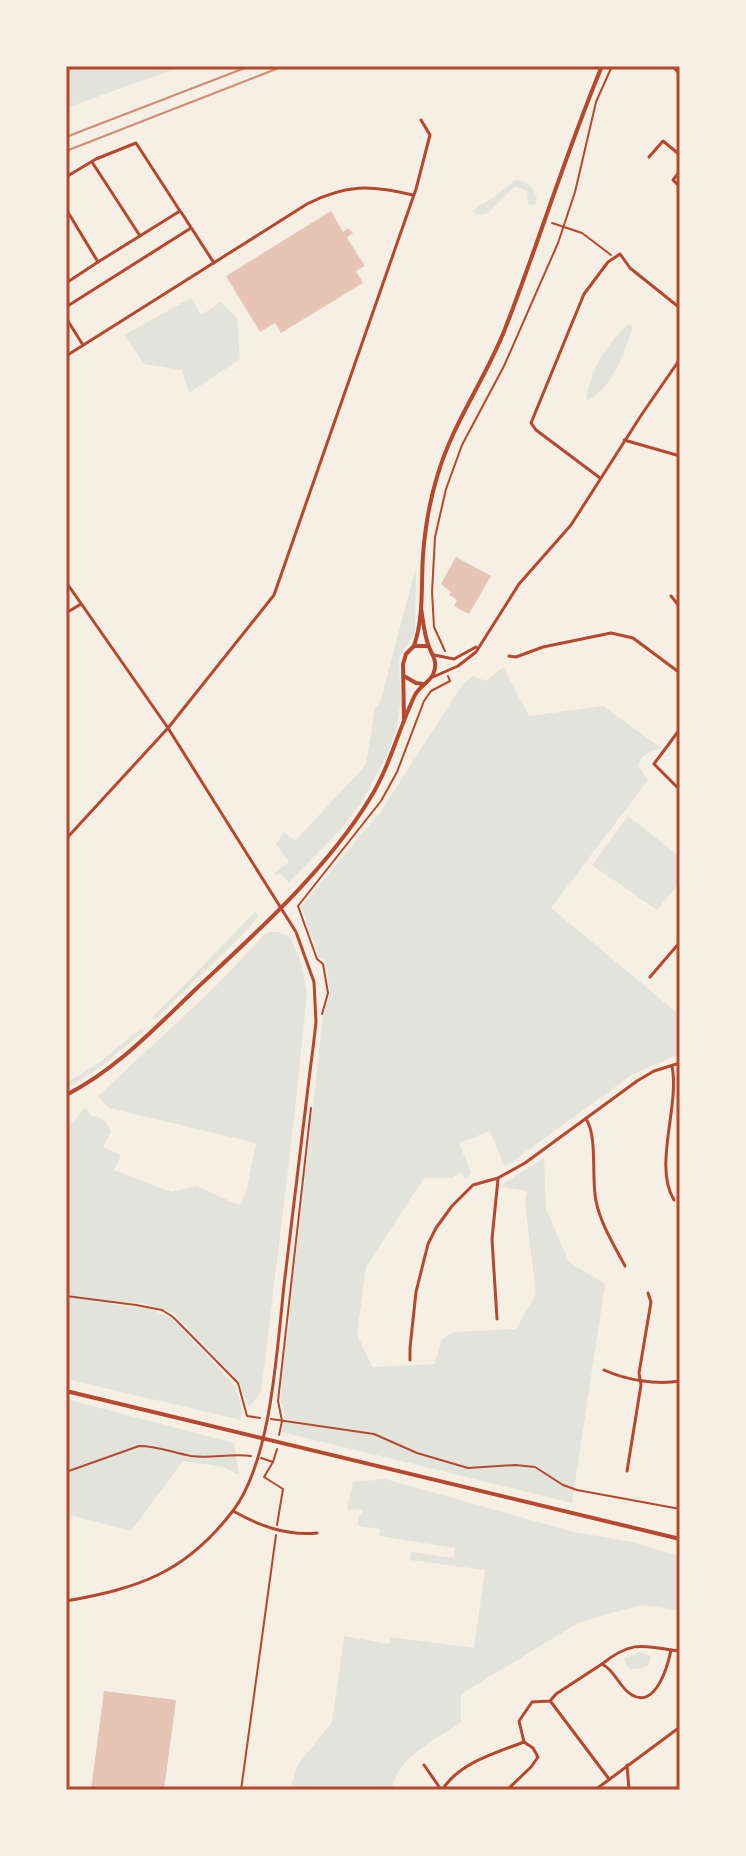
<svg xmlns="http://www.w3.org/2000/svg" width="746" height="1856" font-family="Ubuntu,sans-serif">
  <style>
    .green { fill: #e2e4dc }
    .building { fill: #e6c5b7 }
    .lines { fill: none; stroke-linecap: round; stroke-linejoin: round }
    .path { stroke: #b5482f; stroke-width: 2 }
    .minor { stroke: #b5482f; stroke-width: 3 }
    .tertiary { stroke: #b5482f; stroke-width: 4 }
    .secondary { stroke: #b5482f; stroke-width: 4 }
    .rail { stroke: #cf8b77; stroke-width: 2 }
    .neatline { fill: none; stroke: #b5482f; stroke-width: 3 }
  </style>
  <rect width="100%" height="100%" fill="#f6efe4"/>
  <g class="green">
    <path d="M66,66H183L66,108Z"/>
    <path d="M515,180C527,181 532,186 537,197L535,205L528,204L527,191L515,186L488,213L477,215L472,211L494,197Z"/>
    <path d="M191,298L201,315L221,302L237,318L240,359L189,393L182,370L144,364L124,335Z"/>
    <path d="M629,324L633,327C624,352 613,389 586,401C589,373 607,342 629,324Z"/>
    <path d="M416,567L415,634L401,653L399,661L401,700L397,726L388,753L361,803L343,827L289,882L282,875L273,874L289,862L276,844L284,832L295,841L366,765L375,707L380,703Z"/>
    <path d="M503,667L529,716L603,706L661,748C650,754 641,752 638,766L648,780L551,908L676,1012L680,1008V1054L633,1074L505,1167L490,1131L459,1143L471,1172L466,1179L461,1172L452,1178H424L366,1267L357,1334L372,1367L435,1364L441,1340L454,1332L516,1329L536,1294L525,1203L527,1191L502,1187L504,1183L544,1158L546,1209L569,1262L605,1284L572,1503L282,1432L285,1415L280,1398L324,1007L330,992L325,960L319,957L301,907L381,811L462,685L473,676L486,681Z"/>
    <path d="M628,816L680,857L678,884L657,910L592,865Z"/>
    <path d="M255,912L258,917L245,932L155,1020L152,1018Z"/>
    <path d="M267,932H279L290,937L301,963L307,993L293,1129L261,1392L251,1405L248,1406L238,1381L174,1313L146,1304L116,1301L110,1304L150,1309L173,1319L235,1386L242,1407L241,1420L66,1379V1131L85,1107L91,1116C101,1115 107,1123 111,1131L103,1147L121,1155L114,1170L171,1192L196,1186L239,1205L246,1192L256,1143L109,1108L98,1096L214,988Z"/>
    <path d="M141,1028L144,1031L102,1066L66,1089V1083L100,1062Z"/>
    <path d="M66,1399L234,1443L239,1475L223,1467L183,1461L131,1531L66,1514Z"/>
    <path d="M385,1479L574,1532L632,1542L680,1556V1610L640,1605L580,1622L461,1694V1722C437,1739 395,1758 392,1790H290L297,1766L332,1722L344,1636L389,1644L391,1637L474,1648L485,1570L410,1560L411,1552L454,1558L455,1548L379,1536L380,1529L358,1526L359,1517L363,1510L347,1509L353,1482Z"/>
    <path d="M639,1652L651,1656L649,1665L641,1669H629L624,1659Z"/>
  </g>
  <g class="building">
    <path d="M331,211L343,232L348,228L353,233L347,238L365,266L356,271L363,283L281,333L275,323L260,332L226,276Z"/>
    <path d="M456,557L491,576L469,614L454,606L457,600L449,595L451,592L441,584Z"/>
    <path d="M104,1691L176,1700L164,1790H91Z"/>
  </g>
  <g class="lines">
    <g class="path">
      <path d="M552,223L582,233L611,255"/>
      <path d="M445,651L434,627L432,592L435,537L446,489L462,445L504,366L558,243L575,192L596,102L612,66"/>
      <path d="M322,1014L328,993L323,964L317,959L298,906L381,801L397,772L424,701L431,691L450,681L448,676"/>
      <path d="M66,1296L136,1305L162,1310L173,1317L238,1383L247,1416L260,1418"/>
      <path d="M271,1419L374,1434L417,1453L468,1468L515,1465L535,1467L563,1485L577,1490L680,1509"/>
      <path d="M279,1435L282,1421L278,1401L311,1108"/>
      <path d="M277,1449L273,1462L264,1477L283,1489L277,1525"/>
      <path d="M261,1458L273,1462"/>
      <path d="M66,1472L139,1446C158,1446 174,1453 191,1456C211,1459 231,1453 251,1456"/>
      <path d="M241,1790L276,1535"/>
    </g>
    <g class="minor">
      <path d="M672,66L680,74"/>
      <path d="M649,157L663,141L680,155"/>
      <path d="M92,162L140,236"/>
      <path d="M680,171L673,180L680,187"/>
      <path d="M66,177L96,159L136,143L180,211L98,262"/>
      <path d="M66,186V198"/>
      <path d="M66,209L98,262L66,283"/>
      <path d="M181,212L214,263"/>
      <path d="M66,307L191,228"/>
      <path d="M66,318L83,345"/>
      <path d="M66,356L307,204C346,184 371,185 413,195"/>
      <path d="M624,440L680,456"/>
      <path d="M600,478L536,430L531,423L584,294L608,262L620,254L630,268L680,308"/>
      <path d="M66,582L168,728L296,932L314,982L316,1022L313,1048C303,1124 294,1200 285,1277C277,1342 273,1460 232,1512C185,1573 139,1588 66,1601"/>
      <path d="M671,596L680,607"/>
      <path d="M66,613L81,604"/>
      <path d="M434,655L454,659L476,647"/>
      <path d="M509,656L516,657L543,647L611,633L633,638L680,673"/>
      <path d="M433,677L458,666L476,652L519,584L571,525L642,414L680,359"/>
      <path d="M680,729L654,764L680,790"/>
      <path d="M66,839L168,728L274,595L416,189L430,135L421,120"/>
      <path d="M650,977L680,942"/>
      <path d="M672,1066C680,1106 653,1166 674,1200"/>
      <path d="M586,1119C598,1137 591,1178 596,1201C601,1225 614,1245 625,1266"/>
      <path d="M497,1319L492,1239L498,1179"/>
      <path d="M410,1360V1348L416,1292L428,1244L436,1228L452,1206L473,1185L498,1178L525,1163L637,1081L654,1071L680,1063"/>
      <path d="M604,1370C626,1380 656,1385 680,1381"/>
      <path d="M627,1471L641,1385L639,1373L651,1302L648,1293"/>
      <path d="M233,1511C260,1526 286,1536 317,1533"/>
      <path d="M671,1650L680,1651"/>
      <path d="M551,1702L609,1779"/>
      <path d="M424,1765L440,1788"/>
      <path d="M627,1765L629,1790"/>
      <path d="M442,1790C459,1763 495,1753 524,1742"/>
      <path d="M507,1790L531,1767L538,1757L533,1748L524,1742L519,1721L532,1702L550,1701L556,1694L602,1664C616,1671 619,1688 632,1695C656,1709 668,1665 671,1650C640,1644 628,1643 602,1664"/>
      <path d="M595,1790L680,1727"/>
    </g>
    <g class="tertiary">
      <path d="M414,646C424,617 421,585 423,555C425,529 429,503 437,477C452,424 485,380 505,329C539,242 566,152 602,66"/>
      <path d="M404,676L416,683L423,684"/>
      <path d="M404,720L403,664L406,654L414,646H428"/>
      <path d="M66,1095C117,1069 156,1027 197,988C257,932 326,870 369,800C390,767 398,730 415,695C420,685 431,682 434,672C438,660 431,654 428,644C424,633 423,620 421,608"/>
    </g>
    <path class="secondary" d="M66,1391L680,1539"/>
    <g class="rail">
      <path d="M66,137L250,66"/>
      <path d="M66,151L284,66"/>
    </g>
  </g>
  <rect width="746" height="1856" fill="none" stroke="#f6efe4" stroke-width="136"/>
  <rect x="68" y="68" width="610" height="1720" class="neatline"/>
</svg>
